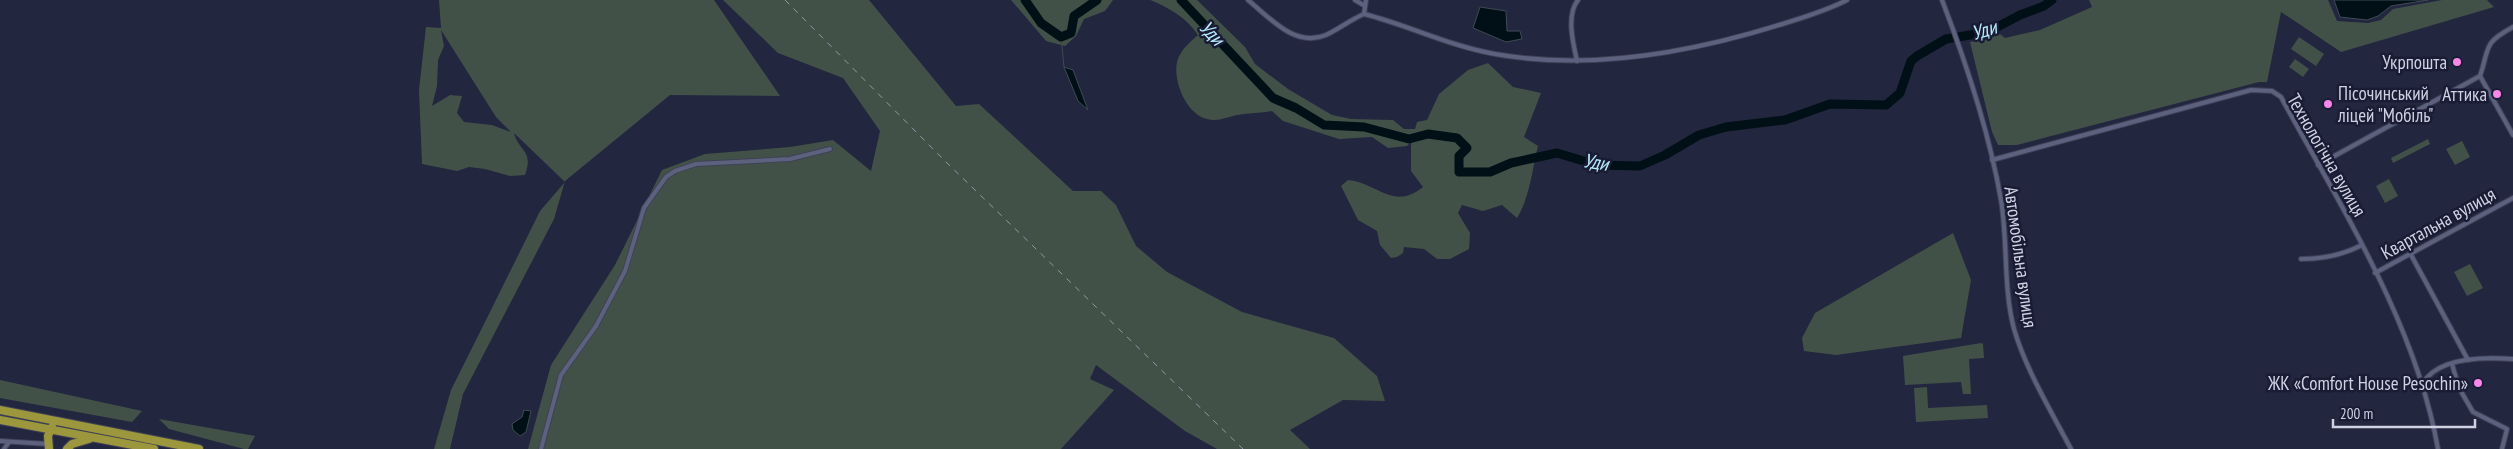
<svg xmlns="http://www.w3.org/2000/svg" width="2513" height="449" font-family="'PT Sans Narrow',sans-serif">
  <style>
    .green { fill: #425148; fill-rule: evenodd }
    .water { fill: #001016; stroke: #3e4a54 }
    .lines { fill: none; stroke-linecap: round; stroke-linejoin: round }
    .stream { stroke: #3e4a54; stroke-width: 1 }
    .river { stroke: #001016; stroke-width: 9 }
    .street-casing { stroke: #3f4156; stroke-width: 6 }
    .highway-casing { stroke: #3f4156; stroke-width: 10 }
    .street { stroke: #5c617e; stroke-width: 4 }
    .highway { stroke: #9c963c; stroke-width: 8 }
    .rail { stroke: #9396aa; stroke-width: 1; stroke-dasharray: 6 6; stroke-linecap: butt }
    .poi-dot { fill: #f987e9; stroke: #191c34; stroke-width: 2 }
    .labels { text-anchor: middle; stroke-width: 5; stroke-linejoin: round; paint-order: stroke }
    .poi-label { font-size: 19px; fill: #cfd2e3; stroke: #191c34; text-anchor: end }
    .street-label { font-size: 19px; fill: #cfd2e3; stroke: #191c34 }
    .water-label { font-size: 20px; font-style: italic; fill: #b8ebfa; stroke: #191c34 }
  </style>
  <rect width="100%" height="100%" fill="#22263f"/>
  <g class="green">
    <path d="M439,0H714L780,96L670,95L565,181L554,219L463,394L450,449H434L451,390L490,312L540,211L565,182L514,133C519,152 534,150 525,175L510,176L485,169L469,167L457,171L422,164L419,90L426,27L441,28ZM441,30L496,117L511,132L492,125L464,122L457,113L462,96L450,95L432,106L437,86L438,60L444,46Z"/>
    <path d="M723,0H869L956,106L979,104L1073,191H1101L1116,205L1136,246L1167,272L1242,312L1334,338L1377,376L1385,401L1343,400L1290,430L1310,449H1217L1185,431L1096,365L1090,379L1114,390L1061,449H528L551,365L615,265L662,170L705,154L790,147L833,140L871,171L880,131L843,78L778,53Z"/>
    <path d="M1011,0H1113L1105,11L1084,19L1076,36L1065,46L1046,41Z"/>
    <path d="M1150,0H1197L1245,47L1255,64L1288,89L1332,115L1351,119L1393,120L1404,129H1415L1417,122L1427,120L1439,94L1468,70L1488,63L1513,87L1541,93L1524,137L1538,146C1532,171 1530,196 1517,218L1502,205L1483,211L1462,205L1458,213L1470,233L1469,249L1450,259H1437L1424,249L1404,247L1403,253L1397,257L1391,258L1380,245L1377,231L1358,220L1341,186L1348,180C1378,183 1393,211 1423,187L1411,171V142L1407,146L1388,148L1372,137L1339,139L1283,121L1272,111C1261,113 1249,113 1237,115C1227,117 1218,122 1207,119C1186,114 1173,81 1177,62C1180,50 1190,42 1198,35C1187,18 1168,7 1150,0Z"/>
    <path d="M2089,0H2328L2337,21L2368,23L2381,20L2393,9L2442,0H2487L2494,7L2341,52L2281,12L2267,82H2259L2017,145H1998L1992,132L1970,42L1975,41L1974,37L1995,30L2005,38L2040,30L2092,7Z"/>
    <path d="M2299,37L2324,54L2316,66L2291,49Z"/>
    <path d="M2295,59L2309,69L2303,77L2289,67Z"/>
    <path d="M2428,139L2430,144L2393,163L2391,158Z"/>
    <path d="M2462,141L2470,157L2455,165L2446,149Z"/>
    <path d="M2389,179L2398,196L2385,203L2376,186Z"/>
    <path d="M1953,233L1971,280L1961,338L1836,355L1804,351L1802,338L1815,313Z"/>
    <path d="M2470,264L2483,288L2467,296L2454,272Z"/>
    <path d="M1981,343L1983,344L1984,358L1969,359L1971,394H1963L1961,382L1905,385L1903,356Z"/>
    <path d="M0,380L142,411L132,422L0,398Z"/>
    <path d="M1927,387L1928,408L1987,405L1988,418L1916,422L1914,388Z"/>
    <path d="M159,419L255,436L248,449H244L169,429Z"/>
  </g>
  <g class="water">
    <path d="M2334,0H2428L2391,6L2378,16L2367,20L2340,17Z"/>
    <path d="M1480,7L1506,11L1507,31H1520L1522,39L1506,42L1473,28Z"/>
    <path d="M1064,67L1073,70L1088,110L1078,101Z"/>
    <path d="M524,410L531,411L526,432L520,436L513,430L512,424L522,417Z"/>
  </g>
  <g class="lines">
    <path class="stream" d="M1061,37L1064,67"/>
    <g class="river">
      <path d="M1025,0L1041,23L1061,37L1071,33L1074,16L1097,0"/>
      <path d="M1181,0L1273,98L1296,108L1324,125L1364,127L1409,139L1428,134L1457,138L1467,148L1459,156V172H1490L1511,163L1557,153L1597,165L1640,166L1665,155L1699,135L1726,127L1785,120L1830,104L1886,105L1900,93L1911,61L1917,56L1946,39L1988,32L2020,15L2044,6L2052,0"/>
    </g>
    <g class="street-casing">
      <g id="street">
        <path d="M1248,0C1270,18 1295,48 1326,35C1339,29 1350,20 1364,14C1408,25 1449,46 1495,54C1589,71 1689,53 1779,25C1802,18 1826,11 1847,0"/>
        <path d="M1355,0L1365,6"/>
        <path d="M1942,0C1967,65 1989,131 2001,200C2008,242 2003,287 2014,329C2026,370 2051,411 2071,449"/>
        <path d="M1364,14L1366,0"/>
        <path d="M1577,61C1573,43 1566,15 1578,0"/>
        <path d="M2480,76L2513,135"/>
        <path d="M1992,160L2251,90L2272,91L2281,97C2341,207 2416,324 2438,449"/>
        <path d="M2318,165L2480,76C2490,47 2482,44 2513,27"/>
        <path d="M2410,253L2468,360"/>
        <path d="M2301,259C2323,259 2343,255 2362,245"/>
        <path d="M2375,273L2513,198"/>
        <path d="M2452,364L2459,388L2473,412L2507,429L2502,449"/>
        <path d="M2423,383C2439,356 2486,357 2513,359"/>
        <path d="M0,441L48,444"/>
        <path d="M4,449L9,442"/>
        <path d="M541,449L561,375L596,326L625,271L644,208L666,177L675,171L696,164L790,159L830,149"/>
      </g>
    </g>
    <g class="highway-casing">
      <g id="highway">
        <path d="M0,410L199,449"/>
        <path d="M0,420L154,449"/>
        <path d="M49,449L48,436L52,427"/>
        <path d="M67,449L72,444L89,439"/>
      </g>
    </g>
    <use href="#street" class="street"/>
    <use href="#highway" class="highway"/>
    <path class="rail" d="M785,0L945,161L1243,449"/>
  </g>
  <g class="poi-dot">
    <circle cx="2457" cy="62" r="5"/>
    <circle cx="2497" cy="94" r="5"/>
    <circle cx="2328" cy="104" r="5"/>
    <circle cx="2478" cy="383" r="5"/>
  </g>
  <g class="labels">
    <g class="poi-label">
      <text x="2447" y="69">Укрпошта</text>
      <text x="2338" y="100" text-anchor="start">Пісочинський<tspan x="2338" dy="22">ліцей "Мобіль"</tspan></text>
      <text x="2487" y="101">Аттика</text>
      <text x="2468" y="390">ЖК «Comfort House Pesochin»</text>
    </g>
    <g class="street-label">
      <text transform="translate(2327 155) rotate(60)" y="7">Технологічна вулиця</text>
      <text transform="translate(2438 223) rotate(-29)" y="7">Квартальна вулиця</text>
      <text transform="translate(2021 257) rotate(82)" y="7">Автомобільна вулиця</text>
    </g>
    <g class="water-label">
      <text transform="translate(1984 30) rotate(-17)" y="7">Уди</text>
      <text transform="translate(1212 33) rotate(47)" y="7">Уди</text>
      <text transform="translate(1596 162) rotate(9)" y="7">Уди</text>
    </g>
  </g>
  <path d="M2333 419v8h142v-8" fill="none" stroke="#cfd2e3" stroke-width="2.5"/>
  <text x="2340" y="419" font-size="15" fill="#cfd2e3" stroke="#191c34" stroke-width="4" paint-order="stroke">200 m</text>
</svg>
